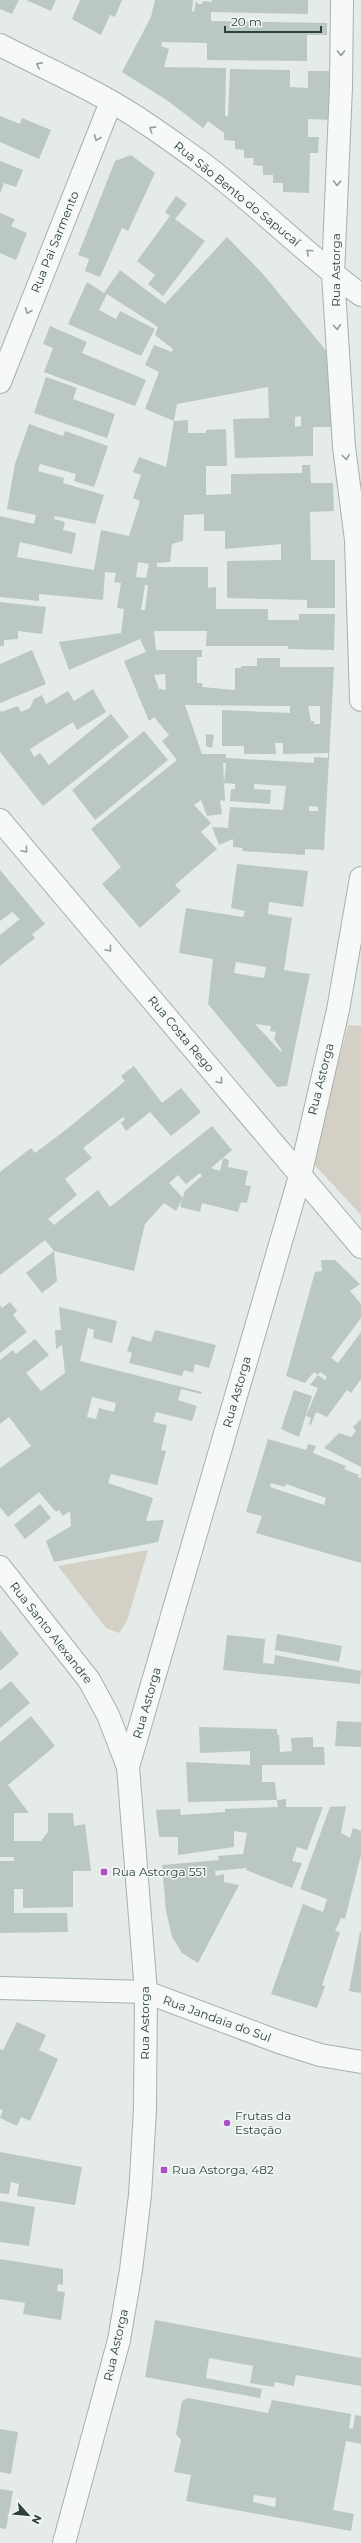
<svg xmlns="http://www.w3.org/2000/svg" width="361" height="2543" font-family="Montserrat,sans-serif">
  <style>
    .green { fill: #d5d0c5 }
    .building { fill: #bbc8c2; fill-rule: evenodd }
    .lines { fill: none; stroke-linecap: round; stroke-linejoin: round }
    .minor-casing { stroke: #a5b2ac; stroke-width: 24 }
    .minor { stroke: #f7f9f8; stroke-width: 22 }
    .oneway { stroke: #929e98 }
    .poi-dot { fill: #ad4fca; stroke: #f4f8f6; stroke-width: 1.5 }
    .labels { text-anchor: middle; stroke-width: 3; stroke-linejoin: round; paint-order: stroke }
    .street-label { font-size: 12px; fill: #2c4339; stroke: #f4f8f6 }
    .poi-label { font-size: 12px; fill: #2c4339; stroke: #f4f8f6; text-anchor: start }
  </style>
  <rect width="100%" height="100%" fill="#e4ebe8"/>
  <g class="green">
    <path d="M348,1025L361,1026V1215L312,1162Z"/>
    <path d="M148,1550L127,1621L119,1633L106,1628L58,1566Z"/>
  </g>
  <g class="building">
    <path d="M0,0H19L12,14L0,9Z"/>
    <path d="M26,0H56L51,11Z"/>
    <path d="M80,0H122L115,17L110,15L101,35L72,19Z"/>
    <path d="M155,0H193L192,11L194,12L196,1L198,4H202L203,1L212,2V0H308V14L211,12V21L327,23V35H307V61L207,60V43L162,42L161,46L169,49L164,67L226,68L225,116H228L230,69L290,70V87L308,88V71H329L330,120L308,119V137H319L318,153H310L309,193L283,192V183H273V175H263V166L253,165L254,158H244V150L235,149V141L224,140V133L208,121L203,128L168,101L122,72L151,17Z"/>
    <path d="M0,116L20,124L22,118L51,130L39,159L0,142Z"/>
    <path d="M131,155L155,173L128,231L122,228L100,277L85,271L89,259L78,255L115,161Z"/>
    <path d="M0,161L23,170L16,187L4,183L0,194Z"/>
    <path d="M176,196L187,204L175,219L205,241L163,296L148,284L155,275L137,261L170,216L165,212Z"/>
    <path d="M0,213L15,219L11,226L27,233L16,260L0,253Z"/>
    <path d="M227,237L263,274L328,353L331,427H313V456L235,458L233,419L269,418L268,387L177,404L174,421L145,409L159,372L145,365L154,345L172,352L173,349L155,335L158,327L107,294L99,310L116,319L120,311L155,329L141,356L68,324L87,282L104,293L120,270L165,304ZM301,416V426L295,427V417Z"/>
    <path d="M50,326L87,342L82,353L146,380L135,406L44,372L53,348L43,344Z"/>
    <path d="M46,377L77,388L73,399L115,414L107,438L34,413Z"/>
    <path d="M188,420V433H206V430L226,429L227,466H206V495L231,494V474L302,473V465H310L311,483H333L334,511L310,512L311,560H335V608H307V600L227,598V561L281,560V544L225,549V531H204V514L184,515L183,541L172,544L170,562L157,563V567H208V588L216,587V609H268V620H299V614H335L334,650L288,649V646H206L207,631H154L156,650H202V657H197V683H202V687L235,690V668H241V666H257V658H280V667H334L324,850L305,849V855L242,851L243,848L233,847V839L219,845L212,827L228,828L230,807L283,810L286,786L254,784V789L271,790L270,804L230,801L231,789H235V784L224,783L226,763H223L225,801L220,800L222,814L207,816L201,800L194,805L211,823L201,832L217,849L175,885L181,891L140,928L102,884L121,867L91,829L177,760L162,741L169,735L154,717L149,721L124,661L146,652L140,639L69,670L59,642L121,633L124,609L117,608L121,583L114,582L116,573L105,572L103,600L39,594V601L0,597V516L34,524L36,515L7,509L15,464L29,424L63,436L65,431L108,446L94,487L74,481L76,474L40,464L38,471L64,478L63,483L104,495L95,524L55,516L54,519L65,522L63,530L76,533L72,554L20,542L17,557L94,570L101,530L129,536L140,501L133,498L141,475L133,472L139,457L166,467L174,421ZM138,562L149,564L146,578L136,577ZM145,585H148L145,610H141ZM165,674L166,690L159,689L154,675ZM185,705L290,706V713L222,710V746H244V754H276L275,743H283V754L328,753V758L314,757V763L226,758V754H202ZM308,706H320V724H314V721H311ZM309,806L318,807V811H309Z"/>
    <path d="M0,602L46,607L42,634L18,631V639L4,640V646H0Z"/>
    <path d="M32,650L46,684L0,703V664Z"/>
    <path d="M93,689L106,712L77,730L73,722L30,749L34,757L40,753L49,765L111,714L129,737L43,806L0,752V709L1,712L18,706L21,712L30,708L34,699L42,695L46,704L68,691L74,701Z"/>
    <path d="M144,731L168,760L95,820L72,790Z"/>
    <path d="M206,734L214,735L212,748L206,746Z"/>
    <path d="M237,864L308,871L303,907L269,902L268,914L292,918L284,970L310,974L287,1086L277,1087L208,1004L213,959L179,953L186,908L243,917L245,911L231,908ZM236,962L266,967L264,978L234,973ZM255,1024L271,1026L270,1031L276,1032L274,1039L281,1049L282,1053Z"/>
    <path d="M0,870L45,924L32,934L35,938L0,966V935L20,919L12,912L0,921Z"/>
    <path d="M134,1066L162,1103L181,1088L201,1112L171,1136L150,1112L126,1131L121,1123L125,1119L123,1117L83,1148L92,1158L65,1179L77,1195L48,1219L54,1225L98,1190L110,1207L212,1126L232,1150L211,1168L220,1171L223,1158L229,1160L228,1167L248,1171L245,1185L251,1186L247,1203L241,1202L238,1212L202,1203L200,1212L180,1207L185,1191L202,1176L200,1173L186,1184L178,1175L169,1183L183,1198L176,1211L164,1203L145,1224L134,1271L54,1251L45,1240L0,1275V1172L31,1148L35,1153L67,1129L125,1081L121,1076Z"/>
    <path d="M54,1251L57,1281L42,1293L26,1273Z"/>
    <path d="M321,1260H335L360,1284L350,1291L361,1304V1318L331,1358L338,1363L361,1332V1379L351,1393L347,1390L327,1417L316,1412L311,1425L309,1424L311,1418L306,1416L318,1388L310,1385L318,1375L325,1380L327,1377L320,1372L318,1375L314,1372L305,1383L286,1376L315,1272L322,1271Z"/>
    <path d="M10,1302L17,1311L13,1315L27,1332L0,1353V1305L2,1308Z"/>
    <path d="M59,1307L117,1321L112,1343L93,1338L94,1330L88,1328L80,1361L202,1392L201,1394L181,1389L178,1400L197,1406L192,1421L156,1412L153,1422L167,1425L161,1450L166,1451L157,1485L111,1474L108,1483L153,1498L146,1521L164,1520L158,1542L54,1562L46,1541L71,1526L70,1511L63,1516L59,1510L56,1512L39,1492L8,1517L0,1507V1468L31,1446L9,1417L0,1424V1360L13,1350L16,1354L35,1339L49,1355L26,1373L41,1391L65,1373L62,1345L56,1349L55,1330H61ZM92,1397L116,1403L114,1412L99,1408L96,1419L87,1417Z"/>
    <path d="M155,1330L216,1345L209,1368L195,1364L193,1373L184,1370L182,1376L129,1363L132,1353L127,1351L132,1336L151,1342Z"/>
    <path d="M294,1390L312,1396L299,1437L281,1429Z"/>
    <path d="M361,1419V1467L324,1448L339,1433L351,1437L356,1431L353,1427Z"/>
    <path d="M268,1439L306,1450L308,1444L316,1446L313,1453L346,1466L344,1469L359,1475L358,1477L361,1478V1563L256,1533L262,1516L246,1512ZM271,1483L285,1487L286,1484L326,1498L324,1505L270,1487Z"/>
    <path d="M40,1504L51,1518L25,1539L14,1525Z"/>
    <path d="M0,1630L19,1654L0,1671Z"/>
    <path d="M277,1634L342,1646L339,1662L275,1650Z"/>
    <path d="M227,1635L265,1639L263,1663L274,1664L275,1655L361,1671L360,1684L223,1670Z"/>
    <path d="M11,1681L30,1703L0,1728V1690Z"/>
    <path d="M31,1716L55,1746L8,1785L29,1813H14V1841H41L48,1832V1813H73L74,1826L85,1824L91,1871H73V1907L23,1908V1889H14V1913H67L68,1932L0,1933V1861H14V1857H0V1742Z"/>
    <path d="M337,1721L361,1722V1747L335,1746Z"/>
    <path d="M199,1727L277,1729V1735L279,1734L280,1752L292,1751L291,1738L313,1737V1747H324L325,1765H262V1782H275L277,1800L188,1802L186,1762L250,1765V1751L200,1753Z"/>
    <path d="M286,1799V1807H323L307,1850L297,1847L292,1861L302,1863L292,1888L246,1870L247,1868L215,1871L216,1876L224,1874V1882L239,1885L198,1963L182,1953L172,1937L166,1911L162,1865L219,1860L218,1856L243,1854L247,1833L234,1831V1847L178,1855V1837H159L156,1810L180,1809L181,1815L225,1812V1809L278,1807L277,1800Z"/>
    <path d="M346,1806L341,1833L350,1838L353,1828L361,1831V1855L345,1919L341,1918L335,1931L340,1932L322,1985L325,1986L317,2008L271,1994L303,1904L323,1912L327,1899L300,1889L330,1807Z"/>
    <path d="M360,1932H361V1993L349,1991Z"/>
    <path d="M17,2022L46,2035L39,2050L58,2059L30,2121L21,2117L17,2126L0,2118L3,2110L0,2109V2049L3,2050Z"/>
    <path d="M0,2152L82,2167L75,2205L17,2196L19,2184L11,2182L9,2194L0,2193Z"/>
    <path d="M0,2201L35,2207L29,2246L0,2242Z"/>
    <path d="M0,2259L63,2269V2285L58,2284L57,2291L65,2292L61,2320L23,2314L25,2303L0,2299Z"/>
    <path d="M155,2320L361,2358V2386L296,2375L294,2386L275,2382L274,2387L250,2383L253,2366L209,2358L206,2378L262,2389L260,2398L145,2377Z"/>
    <path d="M188,2398L268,2413L272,2400L351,2414L349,2428L353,2429L355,2415L361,2416V2444L346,2441L333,2510L354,2514L351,2531L186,2501L191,2475L174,2472L181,2440L176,2434L182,2401ZM254,2495L276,2498L275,2507L253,2502Z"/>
    <path d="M0,2429L18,2432L11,2474L0,2472Z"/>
    <path d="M0,2489L13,2491L6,2529L0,2528Z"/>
  </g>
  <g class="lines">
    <g class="minor-casing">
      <g id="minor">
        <path d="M342,0L341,87L333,274L344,447L356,540L361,700"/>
        <path d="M0,45C37,64 75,81 110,101C141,118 170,140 198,160C255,202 304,253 361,295"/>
        <path d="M0,382L111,102"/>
        <path d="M0,820L361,1247"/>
        <path d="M0,1567L89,1680L108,1715L128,1767"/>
        <path d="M0,1988L146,1992L279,2042L320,2055L361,2062"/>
        <path d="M64,2543L119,2340L131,2270L140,2195L145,2109L146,1992L128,1767L300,1176L338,1010L361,878"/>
      </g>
    </g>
    <use href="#minor" class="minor"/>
  </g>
  <defs><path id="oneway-chevron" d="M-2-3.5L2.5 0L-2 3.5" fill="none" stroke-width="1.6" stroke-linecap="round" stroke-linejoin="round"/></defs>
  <g class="oneway">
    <use href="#oneway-chevron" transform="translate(341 53) rotate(90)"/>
    <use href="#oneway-chevron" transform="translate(39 65) rotate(-153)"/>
    <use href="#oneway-chevron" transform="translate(152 129) rotate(-147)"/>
    <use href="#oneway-chevron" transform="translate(97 138) rotate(112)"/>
    <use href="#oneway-chevron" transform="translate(337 183) rotate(92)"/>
    <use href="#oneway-chevron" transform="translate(309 252) rotate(-137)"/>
    <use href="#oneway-chevron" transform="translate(28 311) rotate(112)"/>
    <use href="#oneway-chevron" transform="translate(337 327) rotate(86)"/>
    <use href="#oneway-chevron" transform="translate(346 457) rotate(83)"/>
    <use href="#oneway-chevron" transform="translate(25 850) rotate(50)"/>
    <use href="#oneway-chevron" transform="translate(109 949) rotate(50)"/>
    <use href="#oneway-chevron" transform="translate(220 1081) rotate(50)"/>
  </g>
  <g class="poi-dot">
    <rect x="100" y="1868" width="8" height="8" rx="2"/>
    <circle cx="227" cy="2123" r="4"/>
    <rect x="160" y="2166" width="8" height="8" rx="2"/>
  </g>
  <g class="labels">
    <g class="street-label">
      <text transform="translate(237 194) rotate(39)" y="4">Rua São Bento do Sapucaí</text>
      <text transform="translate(55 242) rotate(-68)" y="4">Rua Pai Sarmento</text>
      <text transform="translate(336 270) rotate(-90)" y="4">Rua Astorga</text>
      <text transform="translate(181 1034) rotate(50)" y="4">Rua Costa Rego</text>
      <text transform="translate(321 1079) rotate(-76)" y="4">Rua Astorga</text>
      <text transform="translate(237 1392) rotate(-74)" y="4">Rua Astorga</text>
      <text transform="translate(51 1633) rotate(52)" y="4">Rua Santo Alexandre</text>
      <text transform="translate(147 1703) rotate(-74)" y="4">Rua Astorga</text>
      <text transform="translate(217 2019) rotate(20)" y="4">Rua Jandaia do Sul</text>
      <text transform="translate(145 2023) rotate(-90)" y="4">Rua Astorga</text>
      <text transform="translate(116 2345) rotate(-77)" y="4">Rua Astorga</text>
    </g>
    <g class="poi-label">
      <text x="112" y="1876">Rua Astorga 551</text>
      <text x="235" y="2120">Frutas da<tspan x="235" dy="14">Estação</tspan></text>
      <text x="172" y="2174">Rua Astorga, 482</text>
    </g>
  </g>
  <g transform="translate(28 2515) rotate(117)" stroke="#f4f8f6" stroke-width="3" paint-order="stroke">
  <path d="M0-3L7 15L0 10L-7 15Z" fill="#2c4339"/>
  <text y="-6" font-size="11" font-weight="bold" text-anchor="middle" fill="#2c4339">N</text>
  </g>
  <path d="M225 26v6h96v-6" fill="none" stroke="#2c4339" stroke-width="2"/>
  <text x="231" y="26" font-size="12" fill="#2c4339" stroke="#f4f8f6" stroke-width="3" paint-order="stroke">20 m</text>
</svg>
